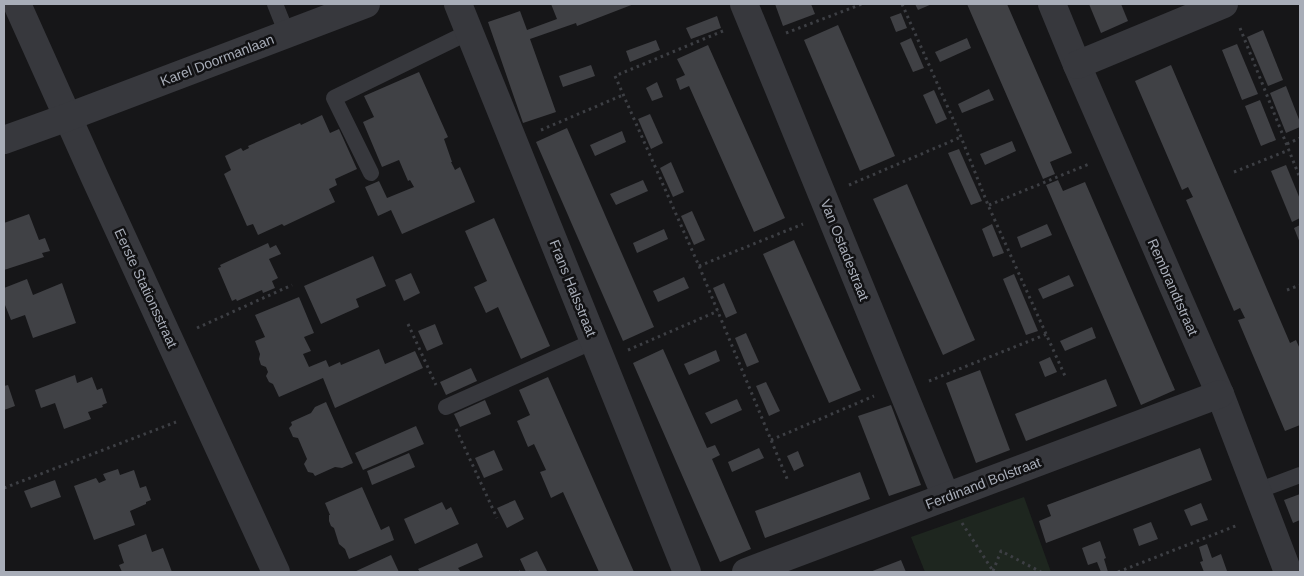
<svg xmlns="http://www.w3.org/2000/svg" width="1304" height="576" font-family="Arial,sans-serif">
  <style>
    .green { fill: #1e261f }
    .building { fill: #404145 }
    .lines { fill: none; stroke-linecap: round; stroke-linejoin: round }
    .path { stroke: #3d3f44; stroke-width: 3; stroke-dasharray: 2.5 4; stroke-linecap: butt }
    .service { stroke: #37383d; stroke-width: 16 }
    .minor { stroke: #37383d; stroke-width: 28 }
    .tertiary { stroke: #37383d; stroke-width: 28 }
    .labels { text-anchor: middle; stroke-width: 5; stroke-linejoin: round; paint-order: stroke }
    .street-label { font-size: 14px; fill: #a8adb8; stroke: #111113 }
  </style>
  <rect width="100%" height="100%" fill="#161618"/>
  <path class="green" d="M1024,497L1051,572H925L911,537Z"/>
  <g class="building">
    <path d="M551,4H634L577,26L576,23L530,39L556,112L523,123L488,22L520,11L527,30L557,19Z"/>
    <path d="M775,4H811L815,14L783,26Z"/>
    <path d="M915,4H932L918,10Z"/>
    <path d="M967,4H1007L1072,153L1050,162L1055,174L1043,179Z"/>
    <path d="M1089,4H1121L1128,21L1101,33Z"/>
    <path d="M901,13L907,28L896,32L890,17Z"/>
    <path d="M717,16L721,28L691,39L686,28Z"/>
    <path d="M838,25L895,156L860,171L804,40Z"/>
    <path d="M1263,30L1283,80L1268,86L1247,37Z"/>
    <path d="M911,38L924,68L913,72L900,43Z"/>
    <path d="M967,38L971,48L940,62L935,52Z"/>
    <path d="M656,40L660,50L630,62L626,51Z"/>
    <path d="M1237,44L1258,94L1242,100L1222,50Z"/>
    <path d="M708,45L785,218L754,232L689,86L680,90L676,79L685,75L677,59Z"/>
    <path d="M591,65L595,76L563,87L559,76Z"/>
    <path d="M1171,65L1290,343L1296,340L1300,349V425L1285,431L1238,320L1245,318L1240,308L1234,311L1186,200L1193,197L1188,187L1182,190L1135,81Z"/>
    <path d="M419,72L448,137L444,139L452,162H451L455,170L460,167L475,202L402,234L391,210L378,216L365,187L379,181L387,198L414,187L410,180L408,181L399,160L382,167L363,122L374,117L364,96Z"/>
    <path d="M657,82L663,97L652,101L646,88Z"/>
    <path d="M1286,86L1300,122V127L1286,133L1270,93Z"/>
    <path d="M989,89L994,100L962,113L958,104Z"/>
    <path d="M934,90L947,119L936,124L923,95Z"/>
    <path d="M1260,100L1276,140L1261,146L1245,106Z"/>
    <path d="M650,114L663,143L651,149L638,119Z"/>
    <path d="M322,115L330,133L339,129L357,169L335,179L337,185L329,189L335,202L284,226L282,224L258,235L253,224L247,226L224,174L231,170L225,156L241,148L243,151L249,148L248,146L300,123L301,125Z"/>
    <path d="M567,128L654,327L623,341L536,142Z"/>
    <path d="M622,131L626,142L595,156L590,145Z"/>
    <path d="M1012,141L1016,151L985,165L980,154Z"/>
    <path d="M959,149L982,201L971,205L948,153Z"/>
    <path d="M671,162L684,192L673,197L660,168Z"/>
    <path d="M1286,165L1300,199V218L1292,222L1271,171Z"/>
    <path d="M643,180L648,191L616,205L610,194Z"/>
    <path d="M1058,180L1063,191L1085,182L1175,390L1141,405L1046,185Z"/>
    <path d="M907,184L975,340L943,355L873,199Z"/>
    <path d="M692,211L705,240L694,245L681,216Z"/>
    <path d="M29,214L39,240L45,238L50,251L42,253L44,257L4,270V223Z"/>
    <path d="M494,218L550,346L521,359L498,307L486,313L474,287L487,281L465,231Z"/>
    <path d="M992,224L1004,253L993,257L982,229Z"/>
    <path d="M1047,224L1052,235L1021,248L1017,237Z"/>
    <path d="M1300,225V243L1294,228Z"/>
    <path d="M664,229L668,239L637,253L633,243Z"/>
    <path d="M794,240L861,390L829,403L763,254Z"/>
    <path d="M268,243L270,248L276,245L281,254L269,259L278,278L272,281L275,288L263,293L262,290L237,301L236,299L232,301L218,268L221,267L220,265Z"/>
    <path d="M373,256L386,286L356,299L359,307L321,324L304,286Z"/>
    <path d="M411,273L420,293L404,301L395,280Z"/>
    <path d="M1014,274L1038,331L1026,335L1003,279Z"/>
    <path d="M1069,275L1074,286L1043,299L1038,289Z"/>
    <path d="M684,277L689,288L658,302L653,291Z"/>
    <path d="M27,279L33,295L62,283L76,323L33,338L25,315L11,320L5,305H4V288Z"/>
    <path d="M724,283L737,313L726,318L713,288Z"/>
    <path d="M299,297L314,333L304,337L311,351L303,354L309,367L326,360L329,367L340,362L341,365L379,349L385,364L415,351L423,368L335,408L323,378L279,397L273,384L269,382L266,376L268,372L266,367L261,365L259,359L260,354L255,341L265,337L255,315Z"/>
    <path d="M435,324L443,344L427,351L418,331Z"/>
    <path d="M1092,327L1096,338L1065,351L1060,341Z"/>
    <path d="M746,333L759,362L747,367L735,338Z"/>
    <path d="M663,349L707,448L715,445L720,455L712,459L751,549L720,562L633,363Z"/>
    <path d="M716,350L720,361L689,375L684,364Z"/>
    <path d="M1050,357L1057,372L1045,377L1039,362Z"/>
    <path d="M471,368L477,381L446,395L440,382Z"/>
    <path d="M980,370L1010,450L976,463L946,383Z"/>
    <path d="M75,375L77,383L92,377L97,390L102,388L107,403L102,405L103,407L88,412L91,419L64,429L55,403L41,408L35,390Z"/>
    <path d="M548,377L560,404L634,572H599L563,492L551,498L540,472L546,470L534,444L528,447L517,421L530,415L519,390Z"/>
    <path d="M1106,379L1117,406L1026,441L1015,414Z"/>
    <path d="M766,382L780,411L769,416L756,386Z"/>
    <path d="M8,385L15,406L4,410V386Z"/>
    <path d="M737,399L742,410L711,424L705,413Z"/>
    <path d="M485,400L491,414L460,427L454,414Z"/>
    <path d="M326,402L353,463L342,468L335,467L315,476L313,473L308,472L304,464L307,459L298,438L293,437L289,428L292,425L291,422L311,413L315,407Z"/>
    <path d="M891,405L921,485L889,496L858,416Z"/>
    <path d="M416,426L424,444L363,470L355,453Z"/>
    <path d="M759,448L764,458L732,472L728,462Z"/>
    <path d="M1200,448L1212,480L1046,543L1039,521L1051,516L1047,505Z"/>
    <path d="M494,450L503,470L484,478L475,458Z"/>
    <path d="M798,451L804,466L794,471L787,456Z"/>
    <path d="M409,453L415,467L372,485L367,471Z"/>
    <path d="M118,469L120,475L134,470L140,488L146,486L151,500L146,502V504L130,511L135,525L94,540L74,486L96,478L99,483L106,480L103,474Z"/>
    <path d="M860,472L870,499L765,538L755,511Z"/>
    <path d="M55,480L61,497L31,508L24,491Z"/>
    <path d="M362,487L381,530L389,526L394,540L349,559L345,549L339,544L334,528L331,526L329,521V515H330L325,503Z"/>
    <path d="M1300,494V520L1293,523L1284,500Z"/>
    <path d="M515,500L524,519L507,528L497,508Z"/>
    <path d="M442,502L446,510L451,507L459,524L415,544L404,519Z"/>
    <path d="M1201,503L1208,520L1191,526L1184,510Z"/>
    <path d="M1151,522L1158,539L1139,546L1133,529Z"/>
    <path d="M146,534L152,552L163,548L172,572H122L119,565L124,563L118,545Z"/>
    <path d="M1100,541L1106,558L1104,559L1108,572H1101L1097,562L1088,565L1082,548Z"/>
    <path d="M477,543L483,557L458,568L461,572H420L418,569Z"/>
    <path d="M1207,544L1212,558L1221,554L1227,571L1222,572H1204L1200,562L1203,561L1199,547Z"/>
    <path d="M537,551L547,571L526,572L520,559Z"/>
    <path d="M391,555L399,572H354Z"/>
    <path d="M901,560L906,572H870L875,570Z"/>
  </g>
  <g class="lines">
    <g class="path">
      <path d="M902,4L961,137L988,205L1065,376"/>
      <path d="M1240,28L1300,178"/>
      <path d="M723,31L615,76L699,266L788,481"/>
      <path d="M786,33L862,4"/>
      <path d="M541,130L623,95"/>
      <path d="M1287,144L1300,138"/>
      <path d="M1234,172L1289,150"/>
      <path d="M849,185L961,137"/>
      <path d="M989,205L1089,164"/>
      <path d="M699,266L803,224"/>
      <path d="M1287,290L1300,285"/>
      <path d="M408,324L436,385"/>
      <path d="M197,328L292,285"/>
      <path d="M628,350L718,311"/>
      <path d="M929,381L1047,334"/>
      <path d="M456,429L497,518"/>
      <path d="M771,440L874,396"/>
      <path d="M4,488L176,422"/>
      <path d="M962,523L993,571"/>
      <path d="M993,571L1001,551L1041,572"/>
      <path d="M519,572H520"/>
      <path d="M1118,572L1238,525"/>
    </g>
    <g class="service">
      <path d="M275,4L287,34"/>
      <path d="M371,173L334,98L469,32"/>
      <path d="M446,407L594,341"/>
      <path d="M1257,491L1300,475"/>
    </g>
    <g class="minor">
      <path d="M17,4L95,178L276,572"/>
      <path d="M458,4L687,572"/>
      <path d="M744,4L946,497"/>
      <path d="M1052,4L1077,65L1220,394L1288,572"/>
      <path d="M1077,65L1224,4"/>
      <path d="M746,572L1220,394"/>
    </g>
    <path class="tertiary" d="M4,140L68,117L366,4"/>
  </g>
  <g class="labels">
    <g class="street-label">
      <text transform="translate(217 60) rotate(-21)" y="5">Karel Doormanlaan</text>
      <text transform="translate(845 250) rotate(68)" y="5">Van Ostadestraat</text>
      <text transform="translate(1173 287) rotate(66)" y="5">Rembrandtstraat</text>
      <text transform="translate(146 288) rotate(65)" y="5">Eerste Stationsstraat</text>
      <text transform="translate(573 288) rotate(68)" y="5">Frans Halsstraat</text>
      <text transform="translate(983 483) rotate(-21)" y="5">Ferdinand Bolstraat</text>
    </g>
  </g>
  <rect width="1304" height="576" fill="none" stroke="#a8adb8" stroke-width="10"/>
</svg>
